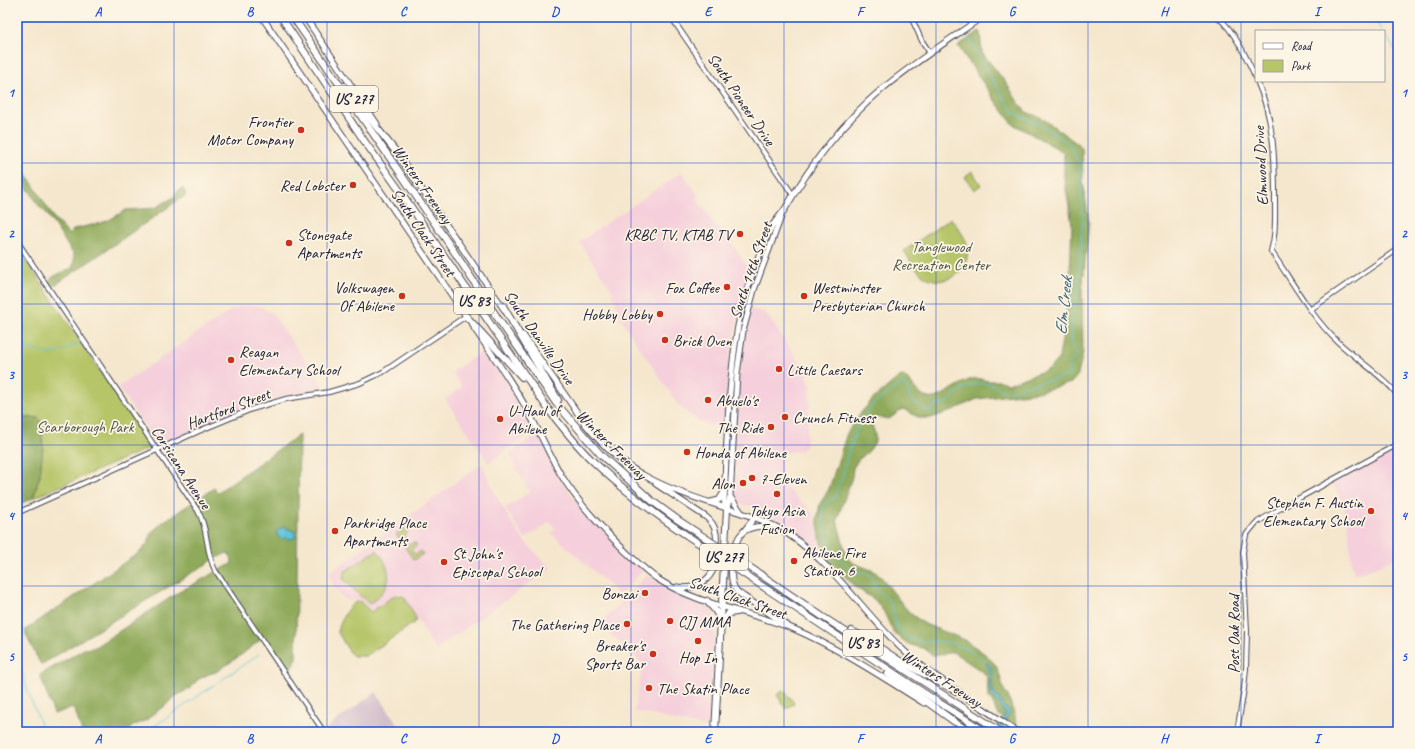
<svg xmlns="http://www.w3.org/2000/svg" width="1415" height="749" font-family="Caveat,sans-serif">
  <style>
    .built { fill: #f5cfdb }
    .industrial { fill: #d1bdcc }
    .green { fill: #b5c568; stroke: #6c7452 }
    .forest { fill: #90aa5c; stroke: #59664c }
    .water { fill: #5ac3d7; stroke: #3e7289 }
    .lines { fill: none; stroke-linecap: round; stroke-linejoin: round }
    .stream { stroke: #5ac3d7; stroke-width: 1 }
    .minor-casing { stroke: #424051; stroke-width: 6 }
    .major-casing { stroke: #424051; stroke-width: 7 }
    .highway-casing { stroke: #424051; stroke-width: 8 }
    .minor { stroke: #fff; stroke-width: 4 }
    .major { stroke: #fff; stroke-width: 5 }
    .highway { stroke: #fff; stroke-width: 6 }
    .highway-bridge-casing { stroke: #424051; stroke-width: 8; stroke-linecap: butt }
    .highway-bridge { stroke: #fff; stroke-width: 6 }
    .grid { fill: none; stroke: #1d4ed8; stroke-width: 1; stroke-opacity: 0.55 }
    .poi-dot { fill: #c8321e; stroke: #fcf5e5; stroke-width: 1.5 }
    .labels { text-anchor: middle; stroke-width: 3.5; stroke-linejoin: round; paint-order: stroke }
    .shield { fill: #fcf5e5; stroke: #63616e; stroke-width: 1 }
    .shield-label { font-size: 15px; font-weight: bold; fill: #22223b }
    .street-label { font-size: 16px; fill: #22223b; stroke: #fcf5e5 }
    .poi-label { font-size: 16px; fill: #22223b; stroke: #fcf5e5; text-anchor: start }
    .park-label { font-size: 16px; fill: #4e5348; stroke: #fcf5e5 }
    .water-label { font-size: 17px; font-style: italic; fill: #365a72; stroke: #fcf5e5 }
    .neatline { fill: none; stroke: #1d4ed8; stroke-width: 1.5 }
    .grid-label { font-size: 13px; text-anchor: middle; font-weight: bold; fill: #1d4ed8 }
  </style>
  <rect width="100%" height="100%" fill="#fcf5e5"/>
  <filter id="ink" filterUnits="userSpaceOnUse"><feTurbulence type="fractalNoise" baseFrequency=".025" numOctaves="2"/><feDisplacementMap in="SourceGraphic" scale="8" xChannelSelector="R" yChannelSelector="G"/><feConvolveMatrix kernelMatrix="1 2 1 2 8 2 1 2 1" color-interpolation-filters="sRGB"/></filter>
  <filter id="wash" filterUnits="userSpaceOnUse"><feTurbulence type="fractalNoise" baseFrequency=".012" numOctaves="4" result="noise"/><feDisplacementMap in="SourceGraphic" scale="16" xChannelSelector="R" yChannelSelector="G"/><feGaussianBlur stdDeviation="0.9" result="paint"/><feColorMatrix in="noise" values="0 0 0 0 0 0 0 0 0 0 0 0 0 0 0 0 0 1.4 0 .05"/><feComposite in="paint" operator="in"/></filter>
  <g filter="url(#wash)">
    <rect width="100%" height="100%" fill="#f5e7cd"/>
    <g class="built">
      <path d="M682,172L698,195L697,199L717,227L720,226L751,272L738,316L729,362L726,427L714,426L702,423L692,417L679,406L627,329L623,322L611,289L579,242Z"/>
      <path d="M243,306H258L272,313L322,385V389L269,401L245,408L159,447L118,387L230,311Z"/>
      <path d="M750,309L765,312L805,371L811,386L806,446L800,451L783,453L781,478L782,483L785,487L813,513L823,553L820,557L776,518L760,509L734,502L732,497L739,368L745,329Z"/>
      <path d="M485,349L509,384L534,430L489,463L445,399L462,387L452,372Z"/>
      <path d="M537,434L561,480L577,502L589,516L643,570L620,595L551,533L556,529L550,522L525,539L505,508L530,492L509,454Z"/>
      <path d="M1398,448V558L1354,575L1351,562L1348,521L1341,500L1332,483Z"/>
      <path d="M482,464L494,492L510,520L524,541L551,568L435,650L404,595L400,593L396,594L372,610H370L363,602L359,600L348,601L340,596L331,580L329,573Z"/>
      <path d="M647,575L682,597L699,602L710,608L715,617L711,729L634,711L643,664L600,624Z"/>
    </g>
    <path class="industrial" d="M376,692L403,732H327L325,729Z"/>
    <g class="green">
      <path d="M972,171L981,185L974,190L965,177Z"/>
      <path d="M951,218C956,226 965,235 967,245C972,268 948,289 926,277C916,272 910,259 904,251Z"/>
      <path d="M17,247L151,447L33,498L40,475L43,447L41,421L38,418H20L17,416Z"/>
      <path d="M405,528L408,532L404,536L408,542L404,545L396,534Z"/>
      <path d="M414,542L417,545L411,550L415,555L421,551L423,554L414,560L405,548Z"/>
      <path d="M377,550C394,572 393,587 369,604L343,579L344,572Z"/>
      <path d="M395,595L403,596L405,598L416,618L415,622L366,656H354L350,653L337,631C342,620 347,603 360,601L371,612Z"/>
      <path d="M784,690L794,703L786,709L777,695Z"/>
    </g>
    <g class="forest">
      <path d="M980,31L982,53L1007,84L1018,102L1026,112L1042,118L1079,145L1082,148L1083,182L1089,222L1082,293L1083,352L1078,375L1071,383L1037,392L977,399L949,412L931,418H920L903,409L889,419L876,417L871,422L875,434V442L869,451L858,460L853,468L852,477L837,520L847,558L853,563L874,571L883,579L903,605L911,614L925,624L965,640L985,654L995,664L998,670L1004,690L1008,696L1015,716L1016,726L997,714L994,705L988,696L987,677L983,672L953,652L934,656L925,649L908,644L894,634L884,612L875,600L855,587L827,558L821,543L817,519L820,504L829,489L847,433L859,415L872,400L899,377L903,376C913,382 917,396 928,398C940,401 959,382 972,379C979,377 984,381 990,381C998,381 1001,380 1008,384L1049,369L1059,358L1069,295L1072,224L1064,177V153L1062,151L1013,124L996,102L958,46Z"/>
      <path d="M17,159L54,218L69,235L74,229L101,223L109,220L126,210L155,208L174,197L179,190L183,188L186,195L51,288L48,283C52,274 64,273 72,268L74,263V255L47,214L39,206L31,193L17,176Z"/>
      <path d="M17,416L20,418H38L41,421L43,447L40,475L33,498L17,505Z"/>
      <path d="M299,435L296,657L295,663L291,668L287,669L264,637L241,655L216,672L209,674L197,680L192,687L174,697L164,707L154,713L148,719L133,726L127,732H82L75,711L71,708L54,714L40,675L84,649L93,648L98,645L179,592L231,564L232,561L231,556L227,553L216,558L42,664L40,663L26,635L25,630L140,552L149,542L151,533L163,522L214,488L218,492Z"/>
    </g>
    <g class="water">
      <path d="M283,527L294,531L296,537L291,539L286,538L280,539L276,532Z"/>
      <path d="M985,663L989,664L993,671L992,683L993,692L1000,700L1004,708L1009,710L1010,712L999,732H992L1005,716L1006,712L1002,711C1001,707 999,702 996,700C994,697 992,696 991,692C987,680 995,673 985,663Z"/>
    </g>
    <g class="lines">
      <g class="stream">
        <path d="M958,17L963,27"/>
        <path d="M1373,17L1382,31"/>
        <path d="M966,31L984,66L1013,112L1042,126L1069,143L1080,164L1083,219L1077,294L1071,327L1072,335L1071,345L1073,349L1077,354V357L1069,363V376L1025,386L1017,390L1008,391L1002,390L994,385L984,383L977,384L969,386L958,392L949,402L934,406L931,411C923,411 919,404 912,401L905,385L903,384L899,385L872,406L859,423L847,456L842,479L836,489V496L833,499L825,503L823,505C823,511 822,518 823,524C826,542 838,562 854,571C858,574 864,572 868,574C874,577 873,586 877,590C880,594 885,596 888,600C897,611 890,628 907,637C918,643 931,641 943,642C959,643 974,652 986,663"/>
        <path d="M1384,34L1398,54"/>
        <path d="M17,346L50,354L59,352L82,342"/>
        <path d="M17,662L23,675L28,692L44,732"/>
        <path d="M146,732L259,654"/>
      </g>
    </g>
  </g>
  <g filter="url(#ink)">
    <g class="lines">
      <g class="minor-casing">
        <g id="minor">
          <path d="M671,17L793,195"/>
          <path d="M911,17L922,41L930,53"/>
          <path d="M1218,17C1236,33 1246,57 1256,78"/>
          <path d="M1257,81C1274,119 1275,158 1275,199C1275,216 1276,234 1271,251C1292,281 1311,317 1338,342C1357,360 1381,374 1398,395"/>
          <path d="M17,241L198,511C209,530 205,551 215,570L324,732"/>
          <path d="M1311,309L1398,249"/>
          <path d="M17,513L199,431L252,409L286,399L329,392L360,383L383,372L466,316"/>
          <path d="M1237,732L1244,689L1246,669L1247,631L1243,552L1246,535L1256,523L1281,508L1398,444"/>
        </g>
      </g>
      <g class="major-casing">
        <g id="major">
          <path d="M262,17L468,319"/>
          <path d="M305,17L377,124"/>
          <path d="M394,149L504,309"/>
          <path d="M474,328C493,356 514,384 530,415C541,435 550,456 561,475C579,504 602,528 626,552C636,561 645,570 656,578C697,605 749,611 794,629C840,649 882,677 924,703"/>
          <path d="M523,335L586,425C602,445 622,464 645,476C670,490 699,499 726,508C747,515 769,521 788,534C833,564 862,610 900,647C913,660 928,671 943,681"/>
          <path d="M656,484L706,517C719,527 717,540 715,554C715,560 715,567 712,572C706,584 690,590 677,587"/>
          <path d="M731,498L741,512"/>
          <path d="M711,502L719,500L724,492"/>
          <path d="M727,509L724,501C727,443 728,384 738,326C744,296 758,253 772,226C776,220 781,215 785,209C811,164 842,123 881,90C913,63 948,41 982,17"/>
          <path d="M727,509L730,496L737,374L743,331L754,290L781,217"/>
          <path d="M771,526C762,526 751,526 743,532C733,541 729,571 733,584C734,589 738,593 743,596L787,625"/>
          <path d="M744,531L755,517"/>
          <path d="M954,689L1018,732"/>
          <path d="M952,720L971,732"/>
        </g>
      </g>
      <g class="highway-casing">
        <g id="highway">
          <path d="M281,17L365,142L405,198L548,409C563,428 578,448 596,464C630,496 667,523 706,548"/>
          <path d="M293,17L453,250L499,320L556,403L601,455L652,501L678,520L704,537"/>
          <path d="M344,86L396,152"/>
          <path d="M503,306L558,400"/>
          <path d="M466,316L522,377"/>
          <path d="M742,562L823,617L1001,732"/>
          <path d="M741,572L935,700L986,732"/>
          <path d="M707,601L715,610L721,620"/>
          <path d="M722,625L729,613L737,612"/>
          <path d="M852,631L862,636L900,661L956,691"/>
          <path d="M888,674L955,722"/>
          <path d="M715,732L727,509"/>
        </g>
      </g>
      <use href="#minor" class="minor"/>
      <use href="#major" class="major"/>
      <use href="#highway" class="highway"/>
      <g class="highway-bridge-casing">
        <g id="highway-bridge">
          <path d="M704,537L742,562"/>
          <path d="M706,548L741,572"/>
        </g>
      </g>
      <use href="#highway-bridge" class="highway-bridge"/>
    </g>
  </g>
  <path class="grid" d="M174,17V732M327,17V732M479,17V732M631,17V732M784,17V732M936,17V732M1088,17V732M1241,17V732M17,163H1398M17,304H1398M17,445H1398M17,586H1398"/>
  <g class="poi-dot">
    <circle cx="301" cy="130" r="4"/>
    <circle cx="353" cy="185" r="4"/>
    <circle cx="740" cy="234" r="4"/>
    <circle cx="289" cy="243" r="4"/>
    <circle cx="727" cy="287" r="4"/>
    <circle cx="402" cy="296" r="4"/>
    <circle cx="804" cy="296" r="4"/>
    <circle cx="660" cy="314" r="4"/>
    <circle cx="665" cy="340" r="4"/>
    <circle cx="231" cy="360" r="4"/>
    <circle cx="779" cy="369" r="4"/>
    <circle cx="708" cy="400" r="4"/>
    <circle cx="785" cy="417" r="4"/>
    <circle cx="500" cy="419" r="4"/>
    <circle cx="771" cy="427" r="4"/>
    <circle cx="687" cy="452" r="4"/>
    <circle cx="752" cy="478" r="4"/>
    <circle cx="743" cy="483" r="4"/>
    <circle cx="777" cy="494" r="4"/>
    <circle cx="1371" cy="511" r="4"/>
    <circle cx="335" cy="531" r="4"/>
    <circle cx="794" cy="561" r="4"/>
    <circle cx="444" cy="562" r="4"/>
    <circle cx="645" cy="593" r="4"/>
    <circle cx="670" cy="621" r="4"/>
    <circle cx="627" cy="624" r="4"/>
    <circle cx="698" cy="641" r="4"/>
    <circle cx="653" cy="654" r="4"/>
    <circle cx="649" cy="688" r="4"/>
  </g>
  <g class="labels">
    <g class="shield">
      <rect x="330" y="86" width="48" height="26" rx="3"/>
      <rect x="454" y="288" width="40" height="26" rx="3"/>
      <rect x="700" y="544" width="48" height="26" rx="3"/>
      <rect x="843" y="630" width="40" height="26" rx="3"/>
    </g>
    <g class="shield-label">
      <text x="354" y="104">US 277</text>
      <text x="474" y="306">US 83</text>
      <text x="724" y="562">US 277</text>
      <text x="863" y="648">US 83</text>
    </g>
    <g class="street-label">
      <text transform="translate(742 99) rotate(56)" y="6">South Pioneer Drive</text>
      <text transform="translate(1260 166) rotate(-93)" y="6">Elmwood Drive</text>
      <text transform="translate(423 184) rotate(55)" y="6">Winters Freeway</text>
      <text transform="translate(424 232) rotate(56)" y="6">South Clack Street</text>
      <text transform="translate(750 270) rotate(-71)" y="6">South 14th Street</text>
      <text transform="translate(540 337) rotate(55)" y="6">South Danville Drive</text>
      <text transform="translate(228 408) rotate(-21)" y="6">Hartford Street</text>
      <text transform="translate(612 444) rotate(45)" y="6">Winters Freeway</text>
      <text transform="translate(182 467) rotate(57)" y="6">Corsicana Avenue</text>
      <text transform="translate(738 597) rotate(19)" y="6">South Clack Street</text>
      <text transform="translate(1233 634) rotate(-90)" y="6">Post Oak Road</text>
      <text transform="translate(942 678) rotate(33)" y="6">Winters Freeway</text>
    </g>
    <g class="poi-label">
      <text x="293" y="127" text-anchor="end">Frontier<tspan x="293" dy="18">Motor Company</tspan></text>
      <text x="345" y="191" text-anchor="end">Red Lobster</text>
      <text x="297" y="240">Stonegate<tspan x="297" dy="18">Apartments</tspan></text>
      <text x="732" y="240" text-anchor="end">KRBC TV, KTAB TV</text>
      <text x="394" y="293" text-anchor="end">Volkswagen<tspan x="394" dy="18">Of Abilene</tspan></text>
      <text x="719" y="293" text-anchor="end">Fox Coffee</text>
      <text x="812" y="293">Westminster<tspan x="812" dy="18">Presbyterian Church</tspan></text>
      <text x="652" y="320" text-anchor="end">Hobby Lobby</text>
      <text x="673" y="346">Brick Oven</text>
      <text x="239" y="357">Reagan<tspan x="239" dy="18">Elementary School</tspan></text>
      <text x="787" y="375">Little Caesars</text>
      <text x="716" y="406">Abuelo's</text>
      <text x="508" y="416">U-Haul of<tspan x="508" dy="18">Abilene</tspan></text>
      <text x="793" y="423">Crunch Fitness</text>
      <text x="763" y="433" text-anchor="end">The Ride</text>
      <text x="695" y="458">Honda of Abilene</text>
      <text x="760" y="484">7-Eleven</text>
      <text x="735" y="489" text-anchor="end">Alon</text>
      <text x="1363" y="508" text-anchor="end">Stephen F. Austin<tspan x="1363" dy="18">Elementary School</tspan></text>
      <text x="777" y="516" text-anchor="middle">Tokyo Asia<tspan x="777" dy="18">Fusion</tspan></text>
      <text x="343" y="528">Parkridge Place<tspan x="343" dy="18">Apartments</tspan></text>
      <text x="802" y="558">Abilene Fire<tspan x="802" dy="18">Station 6</tspan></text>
      <text x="452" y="559">St John's<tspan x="452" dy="18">Episcopal School</tspan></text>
      <text x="637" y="599" text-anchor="end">Bonzai</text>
      <text x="678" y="627">CJJ MMA</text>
      <text x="619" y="630" text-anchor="end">The Gathering Place</text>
      <text x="645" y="651" text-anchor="end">Breaker's<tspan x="645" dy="18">Sports Bar</tspan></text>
      <text x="698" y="663" text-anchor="middle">Hop In</text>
      <text x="657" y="694">The Skatin Place</text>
    </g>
    <g class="park-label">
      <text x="941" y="252">Tanglewood<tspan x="941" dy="18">Recreation Center</tspan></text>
      <text x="85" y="432">Scarborough Park</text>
    </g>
    <g class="water-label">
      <text transform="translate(1063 306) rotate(-84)" y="6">Elm Creek</text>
    </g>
  </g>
  <rect width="1415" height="749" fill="none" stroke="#fcf5e5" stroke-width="44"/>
  <rect x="1255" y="30" width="130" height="52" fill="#fcf5e5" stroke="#a5a1a1"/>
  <rect x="1263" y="43" width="20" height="6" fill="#ffffff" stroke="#a5a1a1"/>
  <text x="1291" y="50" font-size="12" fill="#22223b">Road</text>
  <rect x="1263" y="60" width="20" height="12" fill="#b5c568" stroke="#a5a1a1"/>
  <text x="1291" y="70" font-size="12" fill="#22223b">Park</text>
  <rect x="22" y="22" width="1371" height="705" class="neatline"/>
  <g class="grid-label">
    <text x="98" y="16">A</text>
    <text x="250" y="16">B</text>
    <text x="403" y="16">C</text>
    <text x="555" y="16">D</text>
    <text x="708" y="16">E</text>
    <text x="860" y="16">F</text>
    <text x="1012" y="16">G</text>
    <text x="1164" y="16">H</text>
    <text x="1317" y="16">I</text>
    <text x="11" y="97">1</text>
    <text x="1404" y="97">1</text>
    <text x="11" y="238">2</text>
    <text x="1404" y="238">2</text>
    <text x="11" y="379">3</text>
    <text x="1404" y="379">3</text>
    <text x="11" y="520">4</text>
    <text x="1404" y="520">4</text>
    <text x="11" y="661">5</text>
    <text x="1404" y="661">5</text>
    <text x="98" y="743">A</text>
    <text x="250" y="743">B</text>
    <text x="403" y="743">C</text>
    <text x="555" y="743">D</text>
    <text x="708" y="743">E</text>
    <text x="860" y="743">F</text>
    <text x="1012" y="743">G</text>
    <text x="1164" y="743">H</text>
    <text x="1317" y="743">I</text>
  </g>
</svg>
